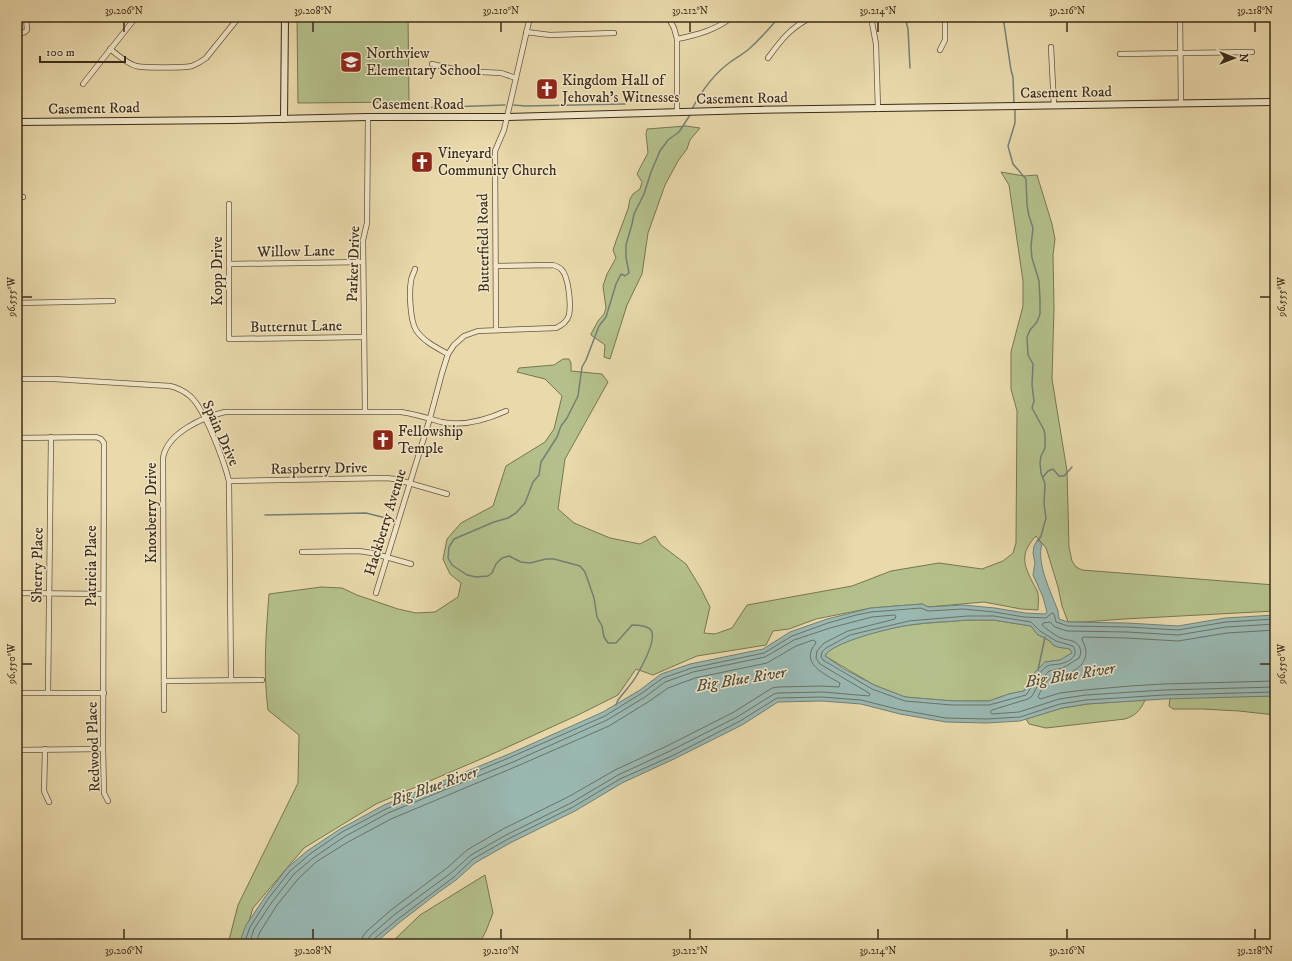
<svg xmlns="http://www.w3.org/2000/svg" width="1292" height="961" font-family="'IM FELL DW Pica',serif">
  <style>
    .green { fill: #b4c08b; stroke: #787652 }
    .water { fill: #9ab8b2; stroke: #748075; fill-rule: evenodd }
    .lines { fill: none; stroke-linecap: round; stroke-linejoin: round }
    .shore { stroke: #6b7266; stroke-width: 1 }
    .stream { stroke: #748075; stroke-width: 1.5 }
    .street-casing { stroke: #67573e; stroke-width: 6 }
    .secondary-casing { stroke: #3c2c1a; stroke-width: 8 }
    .street { stroke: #f1e6c8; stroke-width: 4.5 }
    .secondary { stroke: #f1e6c8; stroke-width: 6 }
    .ticks { fill: none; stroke: #3c2c1a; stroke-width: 1.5 }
    .labels { text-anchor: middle; stroke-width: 3; stroke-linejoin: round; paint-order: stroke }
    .poi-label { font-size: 15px; fill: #3c2c1a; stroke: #f1e6c8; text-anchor: start }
    .street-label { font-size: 15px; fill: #3c2c1a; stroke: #f1e6c8 }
    .water-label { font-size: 16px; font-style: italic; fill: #544f40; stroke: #f1e6c8 }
    .neatline { fill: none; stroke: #3c2c1a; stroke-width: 1.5 }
    .ticks-label { font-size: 10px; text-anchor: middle; fill: #3c2c1a }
  </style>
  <rect width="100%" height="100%" fill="#e9d9ab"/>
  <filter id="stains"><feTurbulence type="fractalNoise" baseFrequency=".005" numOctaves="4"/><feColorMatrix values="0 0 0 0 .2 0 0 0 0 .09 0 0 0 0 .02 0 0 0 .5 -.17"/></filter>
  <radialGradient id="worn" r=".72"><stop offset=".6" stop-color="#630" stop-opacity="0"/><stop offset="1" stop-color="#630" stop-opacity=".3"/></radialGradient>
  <g class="green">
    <path d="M297,17H408L409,102L298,103Z"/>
    <path d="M686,126L700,128L690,140L687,149L678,161L665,185L648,233L642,274L627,305L610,359L604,357L605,345L591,335V334L598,321L604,314L606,308L603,286L607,274L616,258L613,250L616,241L628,209L630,199L633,194L640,189L642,182L637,174L642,164L648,153L646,134L647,129Z"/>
    <path d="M1001,172L1024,176L1037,175L1052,224L1055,239L1053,255L1054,308L1052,379L1067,471L1069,547L1072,561L1076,567L1082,570L1275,585V611L1124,619L1084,622H1068L1062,606L1058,587L1048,554L1046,548L1036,536C1020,553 1023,564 1033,583C1034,586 1038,590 1038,594C1039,599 1038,605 1038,610L1021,609L984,602L928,607L922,604L871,608L816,619L789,629L773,631L766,645L697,656L653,675L636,669L618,695L578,715L488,756L376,804L304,848L253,908L242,944H228L238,905L298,783L299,735L268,710C263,671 266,633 269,594L321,587L342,588L357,595L398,609L416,613L435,612L458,597L461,583L450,574L443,559L447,539L461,523L493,506L506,466L545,442L554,429L562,396L545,379L517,372L519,368L554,365L563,359H569L571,363V371L602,374L608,382L565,459L558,509L574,523L610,538L640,544L655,536L661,545L686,564L700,587L710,607L704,633L715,634L732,628L747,605L852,586L891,571L939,563L982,569L1003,561L1013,553L1016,543L1017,411L1011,389V352L1023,306V281L1009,185Z"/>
    <path d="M968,620H993L1031,626L1037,634L1050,641L1053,645L1058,647L1070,649L1072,653L1060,660L1045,662L1032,675L1024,691L1009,694L989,701H953L905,697L874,685L825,656C830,642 893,627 910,625C929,622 949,622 968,620Z"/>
    <path d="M1275,696V715L1239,711L1203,709H1173L1169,706L1170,698Z"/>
    <path d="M1145,700C1141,710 1135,716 1125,719L1046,728L1029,724L1026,719L1062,708L1087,704Z"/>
    <path d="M485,875L493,913L486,931L479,944H390L420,915Z"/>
  </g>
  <path class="water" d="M1038,539L1042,544C1036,563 1051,592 1058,611L1059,619L1068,622L1127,623L1178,626L1225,618L1275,615V696L1164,699L1087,704L1062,708L1020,721L987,723L946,722L900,714L861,704L822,701L778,702L742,725L674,759L622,783L575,811L510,843L475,863L456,880L439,892L400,922L374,944H239L246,925L265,897L287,868L307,851L340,829L384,805L509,754L603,712L640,690L661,674L690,664L763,649L790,632L827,619L871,608L922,604L928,607L963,605L995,608L1025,613L1045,614L1047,612L1043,597L1033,575L1035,563L1033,553L1034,546ZM968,620H993L1031,626L1037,634L1050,641L1053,645L1058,647L1070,649L1072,653L1060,660L1045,662L1032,675L1024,691L1009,694L989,701H953L905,697L874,685L844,669L825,656C831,642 894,627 910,625C929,622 949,622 968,620Z"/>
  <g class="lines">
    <g class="shore">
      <path d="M968,616H994L1031,622L1040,631L1056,641L1073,646C1080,656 1068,663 1059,664C1055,665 1050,664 1046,667C1036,674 1033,686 1026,695L989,705H952L905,701L872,689L823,660L821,657L822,652L826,648L850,635L909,621Z"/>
      <path d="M1275,624L1226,627L1178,635L1127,632L1067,631L1055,627L1050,622L1043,623L1042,625C1044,627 1057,637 1061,638C1068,641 1076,639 1080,648C1081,652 1081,654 1079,658L1063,668L1049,671L1040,681L1032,696L1028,699L992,710L990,712L992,714L1019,712L1059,699L1086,695L1164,690L1275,687"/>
      <path d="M1275,630L1227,633L1178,641L1127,638L1083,637L1082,640C1092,657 1082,669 1064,675C1060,676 1055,675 1052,677C1045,681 1041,690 1038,697L1040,699L1060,693L1085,690L1130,686L1164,684L1275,681"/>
      <path d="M244,944L250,927L268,899L290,871L310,854L342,832L386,809L511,757L605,716L642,693L663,678L692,668L764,653L792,636L828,623L856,615L871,612L921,608L928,611L963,609L994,612L1024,617L1046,618L1052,613L1054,614L1056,622L1068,626L1127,627L1178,630L1226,622L1275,619"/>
      <path d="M249,944L254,929L272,902L294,874L313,858L344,837L388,813L513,762L607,720L645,697L665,682L693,672L765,657L794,640L830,628L872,617L894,615L896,616L895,619L848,631L824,643L817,651L816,658L820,664L840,676L869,693L870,694L869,696L823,692L778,693L774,694L737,717L670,751L618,775L571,803L506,835L471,855L451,873L394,915L371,935L368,939L367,944"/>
      <path d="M255,944L260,932L277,905L298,879L316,862L348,842L391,819L515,767L609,726L648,702L668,688L695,678L767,663L796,646L813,640L815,641L816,643C799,663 824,674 840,683L839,687L822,686L778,687L772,688L734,712L667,746L615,770L568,797L503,829L467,850L447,868L391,910L367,931L363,936L361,944"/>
      <path d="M372,944L374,939L398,919L454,877L473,859L508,839L573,807L620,779L672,756L740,721L777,698L822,697L861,700L901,710L946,718L987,719L1020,717L1060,704L1086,700L1164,695L1275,692"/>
    </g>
    <g class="stream">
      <path d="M905,17L908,29L910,68"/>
      <path d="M1003,17L1011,70L1013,77L1014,104"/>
      <path d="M514,105L525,106L625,104"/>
      <path d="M420,108L505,105"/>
      <path d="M1015,108V123L1008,146L1013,164L1026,179L1027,205L1029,216L1033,228L1031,246L1032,258L1039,281L1040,300V314L1037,322L1030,330L1027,337L1028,355L1033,364L1032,385L1034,401L1032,408L1044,430L1045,435V448L1041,456L1040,463L1041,473L1045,484L1044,504L1046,518L1041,536L1038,541"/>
      <path d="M692,109C701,92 713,75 729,63C736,58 743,54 749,49C760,39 770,28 779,17"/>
      <path d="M1043,477L1048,471L1053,469L1059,476H1064L1072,467"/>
      <path d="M265,515L366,513L394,520"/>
      <path d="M1038,670L1045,637"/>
      <path d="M616,705L618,700C624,692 632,684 637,675C642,666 659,637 650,629C645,625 638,625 632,625L616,643H608L604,637L602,626L597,617L594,598L585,572L580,566L554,559H546L530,563L521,562L509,556L502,558L496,564L492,573L488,576L476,577L467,575L452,565L448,558L449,547L454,539L494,522L508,518L516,513L525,503L533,482L539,475L541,462L557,437L561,426L567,418L578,396L582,367L586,360L599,326L606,317L616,284L621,274L625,276L629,273L626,257V245L632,224L634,214L644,194L651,172L660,151L668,140L679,132L690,115"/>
    </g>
    <g class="street-casing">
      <g id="street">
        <path d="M668,17L674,28L677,39V113"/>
        <path d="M871,17L876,44L878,109"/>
        <path d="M1180,17L1181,103"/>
        <path d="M17,18L26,17L27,30L25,32L17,34"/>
        <path d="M526,32L550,35L614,33"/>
        <path d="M677,39C697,35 716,30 732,17"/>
        <path d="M1051,47L1054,106"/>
        <path d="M110,49C118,55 126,63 136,66C145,68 183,68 192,66C197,64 201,62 206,58L239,17"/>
        <path d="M940,50L945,40V17"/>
        <path d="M1120,54L1252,52"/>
        <path d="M768,58C781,40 791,27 812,17"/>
        <path d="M432,64L462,71L501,73L516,78"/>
        <path d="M83,84L136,17"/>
        <path d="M17,197H23"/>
        <path d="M229,204V339L364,337"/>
        <path d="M229,264L363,262"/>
        <path d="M415,269C414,273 411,277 411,281C409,292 410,320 416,330C423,341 437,348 448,354"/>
        <path d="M17,303L113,301"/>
        <path d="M496,330L495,151L504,130L530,17"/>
        <path d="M17,379H54L170,386C178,388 184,391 190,396C205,409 224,461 229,481L231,680"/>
        <path d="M365,411L363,240L367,223L368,117"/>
        <path d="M17,438L96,437L101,439L104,443L103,749L104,793L108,801"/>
        <path d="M229,481L386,478L395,479L447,494"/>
        <path d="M302,552L359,551L372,553L411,564"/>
        <path d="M17,593L103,594"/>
        <path d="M376,593L430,418L442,373L448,354L454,345L464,336L478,331L556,328C562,325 567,322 569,315C571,305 569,276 561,269C559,267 556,266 553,265L496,266"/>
        <path d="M164,681L262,680"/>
        <path d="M17,693H104"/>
        <path d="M48,693L51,437"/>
        <path d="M164,710L163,458C167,433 203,417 225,412H401C415,414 428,418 441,422C464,427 486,420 506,411"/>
        <path d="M45,749L44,791L49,802"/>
        <path d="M17,750L103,749"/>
      </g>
    </g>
    <g class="secondary-casing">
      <g id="secondary">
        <path d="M284,119L285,17"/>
        <path d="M17,122L232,120L368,117H507L752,110L1275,102"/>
      </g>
    </g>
    <use href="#street" class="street"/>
    <use href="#secondary" class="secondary"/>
  </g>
  <path class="ticks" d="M124,22V32M313,22V32M501,22V32M690,22V32M878,22V32M1067,22V32M1255,22V32M22,297H32M1260,297H1270M22,664H32M1260,664H1270M124,929V939M313,929V939M501,929V939M690,929V939M878,929V939M1067,929V939M1255,929V939"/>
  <defs>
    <g id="school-square" transform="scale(1.15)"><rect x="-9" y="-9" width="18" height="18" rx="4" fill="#8f2418" stroke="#f1e6c8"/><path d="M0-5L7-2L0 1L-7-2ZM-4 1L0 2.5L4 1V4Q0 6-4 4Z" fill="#fff"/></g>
    <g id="church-square" transform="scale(1.15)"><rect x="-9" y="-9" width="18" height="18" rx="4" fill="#8f2418" stroke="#f1e6c8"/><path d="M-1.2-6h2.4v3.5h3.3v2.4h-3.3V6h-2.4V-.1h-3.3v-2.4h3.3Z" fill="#fff"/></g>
  </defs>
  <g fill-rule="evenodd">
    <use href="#school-square" x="351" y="62"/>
    <use href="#church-square" x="547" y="89"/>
    <use href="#church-square" x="422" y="162"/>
    <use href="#church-square" x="383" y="440"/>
  </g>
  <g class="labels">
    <g class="poi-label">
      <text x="366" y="58">Northview<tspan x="366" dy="17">Elementary School</tspan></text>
      <text x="562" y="85">Kingdom Hall of<tspan x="562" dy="17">Jehovah's Witnesses</tspan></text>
      <text x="438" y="158">Vineyard<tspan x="438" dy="17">Community Church</tspan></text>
      <text x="398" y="436">Fellowship<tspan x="398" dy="17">Temple</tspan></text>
    </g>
    <g class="street-label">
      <text transform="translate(1066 92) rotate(-1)" y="5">Casement Road</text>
      <text transform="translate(742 98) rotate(-1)" y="5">Casement Road</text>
      <text x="418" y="109">Casement Road</text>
      <text transform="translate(94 108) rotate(-1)" y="5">Casement Road</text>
      <text transform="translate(483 243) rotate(-91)" y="5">Butterfield Road</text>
      <text transform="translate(296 251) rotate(-1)" y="5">Willow Lane</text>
      <text transform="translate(353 264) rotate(-88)" y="5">Parker Drive</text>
      <text transform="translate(217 271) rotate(-90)" y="5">Kopp Drive</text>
      <text transform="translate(296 326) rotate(-1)" y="5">Butternut Lane</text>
      <text transform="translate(221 433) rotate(66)" y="5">Spain Drive</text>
      <text transform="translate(319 468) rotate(-1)" y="5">Raspberry Drive</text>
      <text transform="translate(151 513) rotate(-90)" y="5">Knoxberry Drive</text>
      <text transform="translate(385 522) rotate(-73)" y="5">Hackberry Avenue</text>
      <text transform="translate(37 565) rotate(-89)" y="5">Sherry Place</text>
      <text transform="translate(91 566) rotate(-90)" y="5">Patricia Place</text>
      <text transform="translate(93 747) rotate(-92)" y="5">Redwood Place</text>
    </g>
    <g class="water-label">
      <text transform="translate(1070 674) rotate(-9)" y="6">Big Blue River</text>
      <text transform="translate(741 678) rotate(-9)" y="6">Big Blue River</text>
      <text transform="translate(434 785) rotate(-19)" y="6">Big Blue River</text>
    </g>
  </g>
  <rect width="1292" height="961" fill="none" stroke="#e9d9ab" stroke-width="44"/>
  <g transform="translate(1234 58) rotate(90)" stroke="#f1e6c8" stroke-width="3" paint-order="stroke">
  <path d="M0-3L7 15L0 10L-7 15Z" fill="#3c2c1a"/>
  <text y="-6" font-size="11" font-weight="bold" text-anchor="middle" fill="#3c2c1a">N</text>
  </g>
  <path d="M40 56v6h85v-6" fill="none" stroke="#3c2c1a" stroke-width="2"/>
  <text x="46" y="56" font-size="12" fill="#3c2c1a" stroke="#f1e6c8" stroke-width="3" paint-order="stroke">100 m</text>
  <rect x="22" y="22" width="1248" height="917" class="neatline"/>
  <g class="ticks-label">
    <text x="124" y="14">39.206°N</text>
    <text x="313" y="14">39.208°N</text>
    <text x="501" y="14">39.210°N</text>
    <text x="690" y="14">39.212°N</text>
    <text x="878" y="14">39.214°N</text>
    <text x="1067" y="14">39.216°N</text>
    <text x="1255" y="14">39.218°N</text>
    <text transform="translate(1281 297) rotate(-90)" y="4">96.555°W</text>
    <text transform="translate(11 297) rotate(-90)" y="4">96.555°W</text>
    <text transform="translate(1281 664) rotate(-90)" y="4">96.550°W</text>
    <text transform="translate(11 664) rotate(-90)" y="4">96.550°W</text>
    <text x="124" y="954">39.206°N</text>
    <text x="313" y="954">39.208°N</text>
    <text x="501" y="954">39.210°N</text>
    <text x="690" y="954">39.212°N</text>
    <text x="878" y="954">39.214°N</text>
    <text x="1067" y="954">39.216°N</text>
    <text x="1255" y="954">39.218°N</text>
  </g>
  <rect width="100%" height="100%" filter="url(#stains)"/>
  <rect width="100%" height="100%" fill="url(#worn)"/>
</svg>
